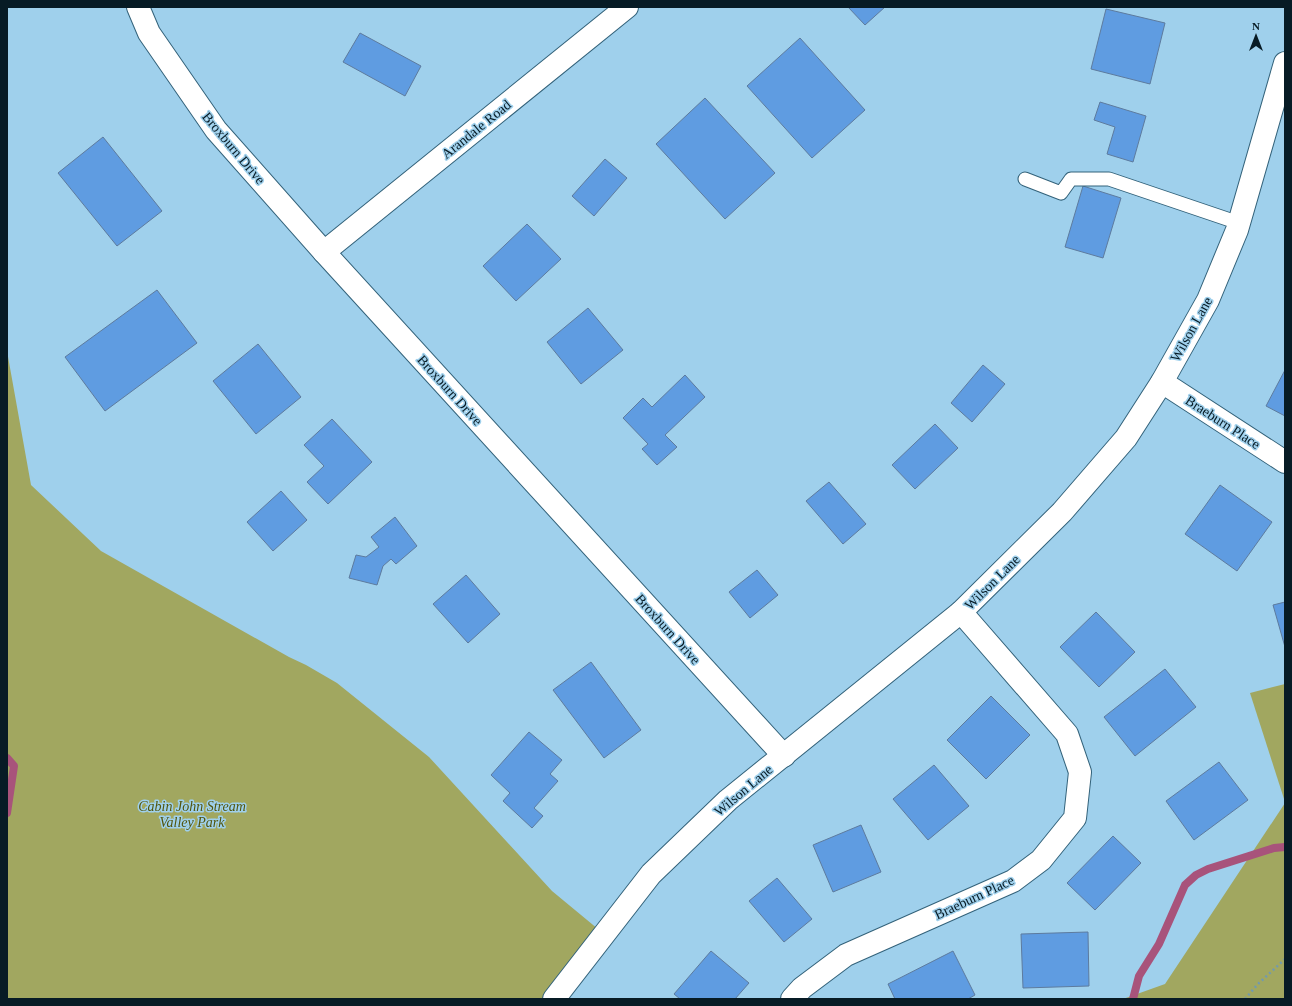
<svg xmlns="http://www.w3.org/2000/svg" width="1292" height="1006" font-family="Georgia,serif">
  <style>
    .green { fill: #a1a760 }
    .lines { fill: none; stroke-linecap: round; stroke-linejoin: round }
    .stream { stroke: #a8537b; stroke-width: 8 }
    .building { fill: #5f9ce1; stroke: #5d7b9e }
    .service-casing { stroke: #33627a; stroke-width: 15 }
    .minor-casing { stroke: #33627a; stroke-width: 24 }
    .secondary-casing { stroke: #33627a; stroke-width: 24 }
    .path { stroke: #7199b0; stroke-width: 2.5; stroke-dasharray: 2 3; stroke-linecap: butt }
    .service { stroke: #fff; stroke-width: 13 }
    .minor { stroke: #fff; stroke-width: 22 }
    .secondary { stroke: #fff; stroke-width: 22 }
    .labels { text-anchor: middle; stroke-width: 3; stroke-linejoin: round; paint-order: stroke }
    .street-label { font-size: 14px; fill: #071b25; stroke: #9fd0ec }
    .park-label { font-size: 14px; font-style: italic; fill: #52550c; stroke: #9fd0ec }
  </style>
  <rect width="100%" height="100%" fill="#9fd0ec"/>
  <g class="green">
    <path d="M7,351L31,485L101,551L289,657L306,665L337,683L429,757L552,891L604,934L554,999H7Z"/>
    <path d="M1285,684V802L1250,693Z"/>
    <path d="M1285,803V999H1123L1165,984Z"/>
  </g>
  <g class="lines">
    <g class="stream">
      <path d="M7,758L14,766L7,813"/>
      <path d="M1133,999L1139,976L1159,944L1185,885L1196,875L1208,869L1274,848L1285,847"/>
    </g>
  </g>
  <g class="building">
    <path d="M848,7H885L865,25Z"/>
    <path d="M1106,9L1165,23L1150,84L1091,69Z"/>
    <path d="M360,33L421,66L405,96L343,62Z"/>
    <path d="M800,38L865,110L812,158L747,86Z"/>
    <path d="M705,98L775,173L725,219L656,144Z"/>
    <path d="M1100,102L1146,116L1133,162L1107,154L1115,127L1094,120Z"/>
    <path d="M103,137L162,211L117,246L58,173Z"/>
    <path d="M605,159L627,178L594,216L572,196Z"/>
    <path d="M1083,186L1121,198L1103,258L1065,247Z"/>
    <path d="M527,224L561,259L516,301L483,266Z"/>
    <path d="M157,290L197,343L105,411L65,357Z"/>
    <path d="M588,308L623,350L581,384L547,342Z"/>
    <path d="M258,344L301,397L256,434L213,381Z"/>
    <path d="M983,365L1005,384L972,422L951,403Z"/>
    <path d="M1285,370V416L1266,406Z"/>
    <path d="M685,375L705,397L665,435L677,447L657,465L642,449L648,444L623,418L643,398L652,407Z"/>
    <path d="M332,419L372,462L328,504L307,482L324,466L304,445Z"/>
    <path d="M935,424L958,448L915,489L892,465Z"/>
    <path d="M829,482L866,524L843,544L806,501Z"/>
    <path d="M1220,485L1272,522L1237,571L1185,534Z"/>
    <path d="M281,491L307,520L273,551L247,522Z"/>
    <path d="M395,517L417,546L396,564L391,559L383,566L377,585L349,578L356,555L366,557L379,547L371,537Z"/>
    <path d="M757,570L778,595L750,618L729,592Z"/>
    <path d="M466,575L500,614L468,643L433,604Z"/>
    <path d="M1285,602V647L1273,605Z"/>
    <path d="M1096,612L1135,652L1099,687L1060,647Z"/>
    <path d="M591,662L641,730L604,758L553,690Z"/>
    <path d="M1165,669L1196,707L1135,756L1104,717Z"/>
    <path d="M991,696L1030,735L986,779L947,740Z"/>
    <path d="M529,732L562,760L550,774L558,781L534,808L543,816L532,828L503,801L510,793L491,775Z"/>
    <path d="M1219,762L1248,800L1194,840L1166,801Z"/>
    <path d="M934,765L969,806L928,840L893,799Z"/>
    <path d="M861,825L881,872L833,892L813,845Z"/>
    <path d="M1113,836L1141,863L1095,910L1067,883Z"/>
    <path d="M777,878L812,919L784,942L749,901Z"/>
    <path d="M1088,932L1089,986L1023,988L1021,934Z"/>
    <path d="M711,951L749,983L735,999H680L674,994Z"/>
    <path d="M953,951L975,995L968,999H895L888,984Z"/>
  </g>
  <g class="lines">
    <g class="service-casing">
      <path id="service" d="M1025,179L1061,193L1071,179H1109L1239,223"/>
    </g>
    <g class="minor-casing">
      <g id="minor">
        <path d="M138,7L149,33L216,130L324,252L784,756"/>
        <path d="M324,252L627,7"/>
        <path d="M1162,382L1285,462"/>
        <path d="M792,999L802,988L846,955L1013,881L1041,860L1075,818L1080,772L1067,734L961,612"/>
      </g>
    </g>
    <g class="secondary-casing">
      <path id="secondary" d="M554,999L651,874L728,800L961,612L1062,512L1126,438L1162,382L1208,300L1237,230L1285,63"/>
    </g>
    <path class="path" d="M1245,999L1258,984L1285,959"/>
    <use href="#service" class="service"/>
    <use href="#minor" class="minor"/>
    <use href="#secondary" class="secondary"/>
  </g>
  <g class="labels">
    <g class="street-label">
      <text transform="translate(476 129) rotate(-39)" y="5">Arandale Road</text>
      <text transform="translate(234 148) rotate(50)" y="5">Broxburn Drive</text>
      <text transform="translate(1191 329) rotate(-61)" y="5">Wilson Lane</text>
      <text transform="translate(450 390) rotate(48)" y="5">Broxburn Drive</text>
      <text transform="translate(1223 422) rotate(33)" y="5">Braeburn Place</text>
      <text transform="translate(992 582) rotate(-45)" y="5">Wilson Lane</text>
      <text transform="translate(668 629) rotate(48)" y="5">Broxburn Drive</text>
      <text transform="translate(743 790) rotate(-40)" y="5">Wilson Lane</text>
      <text transform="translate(974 897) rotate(-25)" y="5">Braeburn Place</text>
    </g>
    <g class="park-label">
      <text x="192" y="811">Cabin John Stream<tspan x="192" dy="16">Valley Park</tspan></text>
    </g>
  </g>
  <rect width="1292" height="1006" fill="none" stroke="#071b25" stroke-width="16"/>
  <g transform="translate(1256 36)" stroke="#9fd0ec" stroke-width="3" paint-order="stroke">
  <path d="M0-3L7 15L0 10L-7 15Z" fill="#071b25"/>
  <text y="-6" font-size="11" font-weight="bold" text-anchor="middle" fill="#071b25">N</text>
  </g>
</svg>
